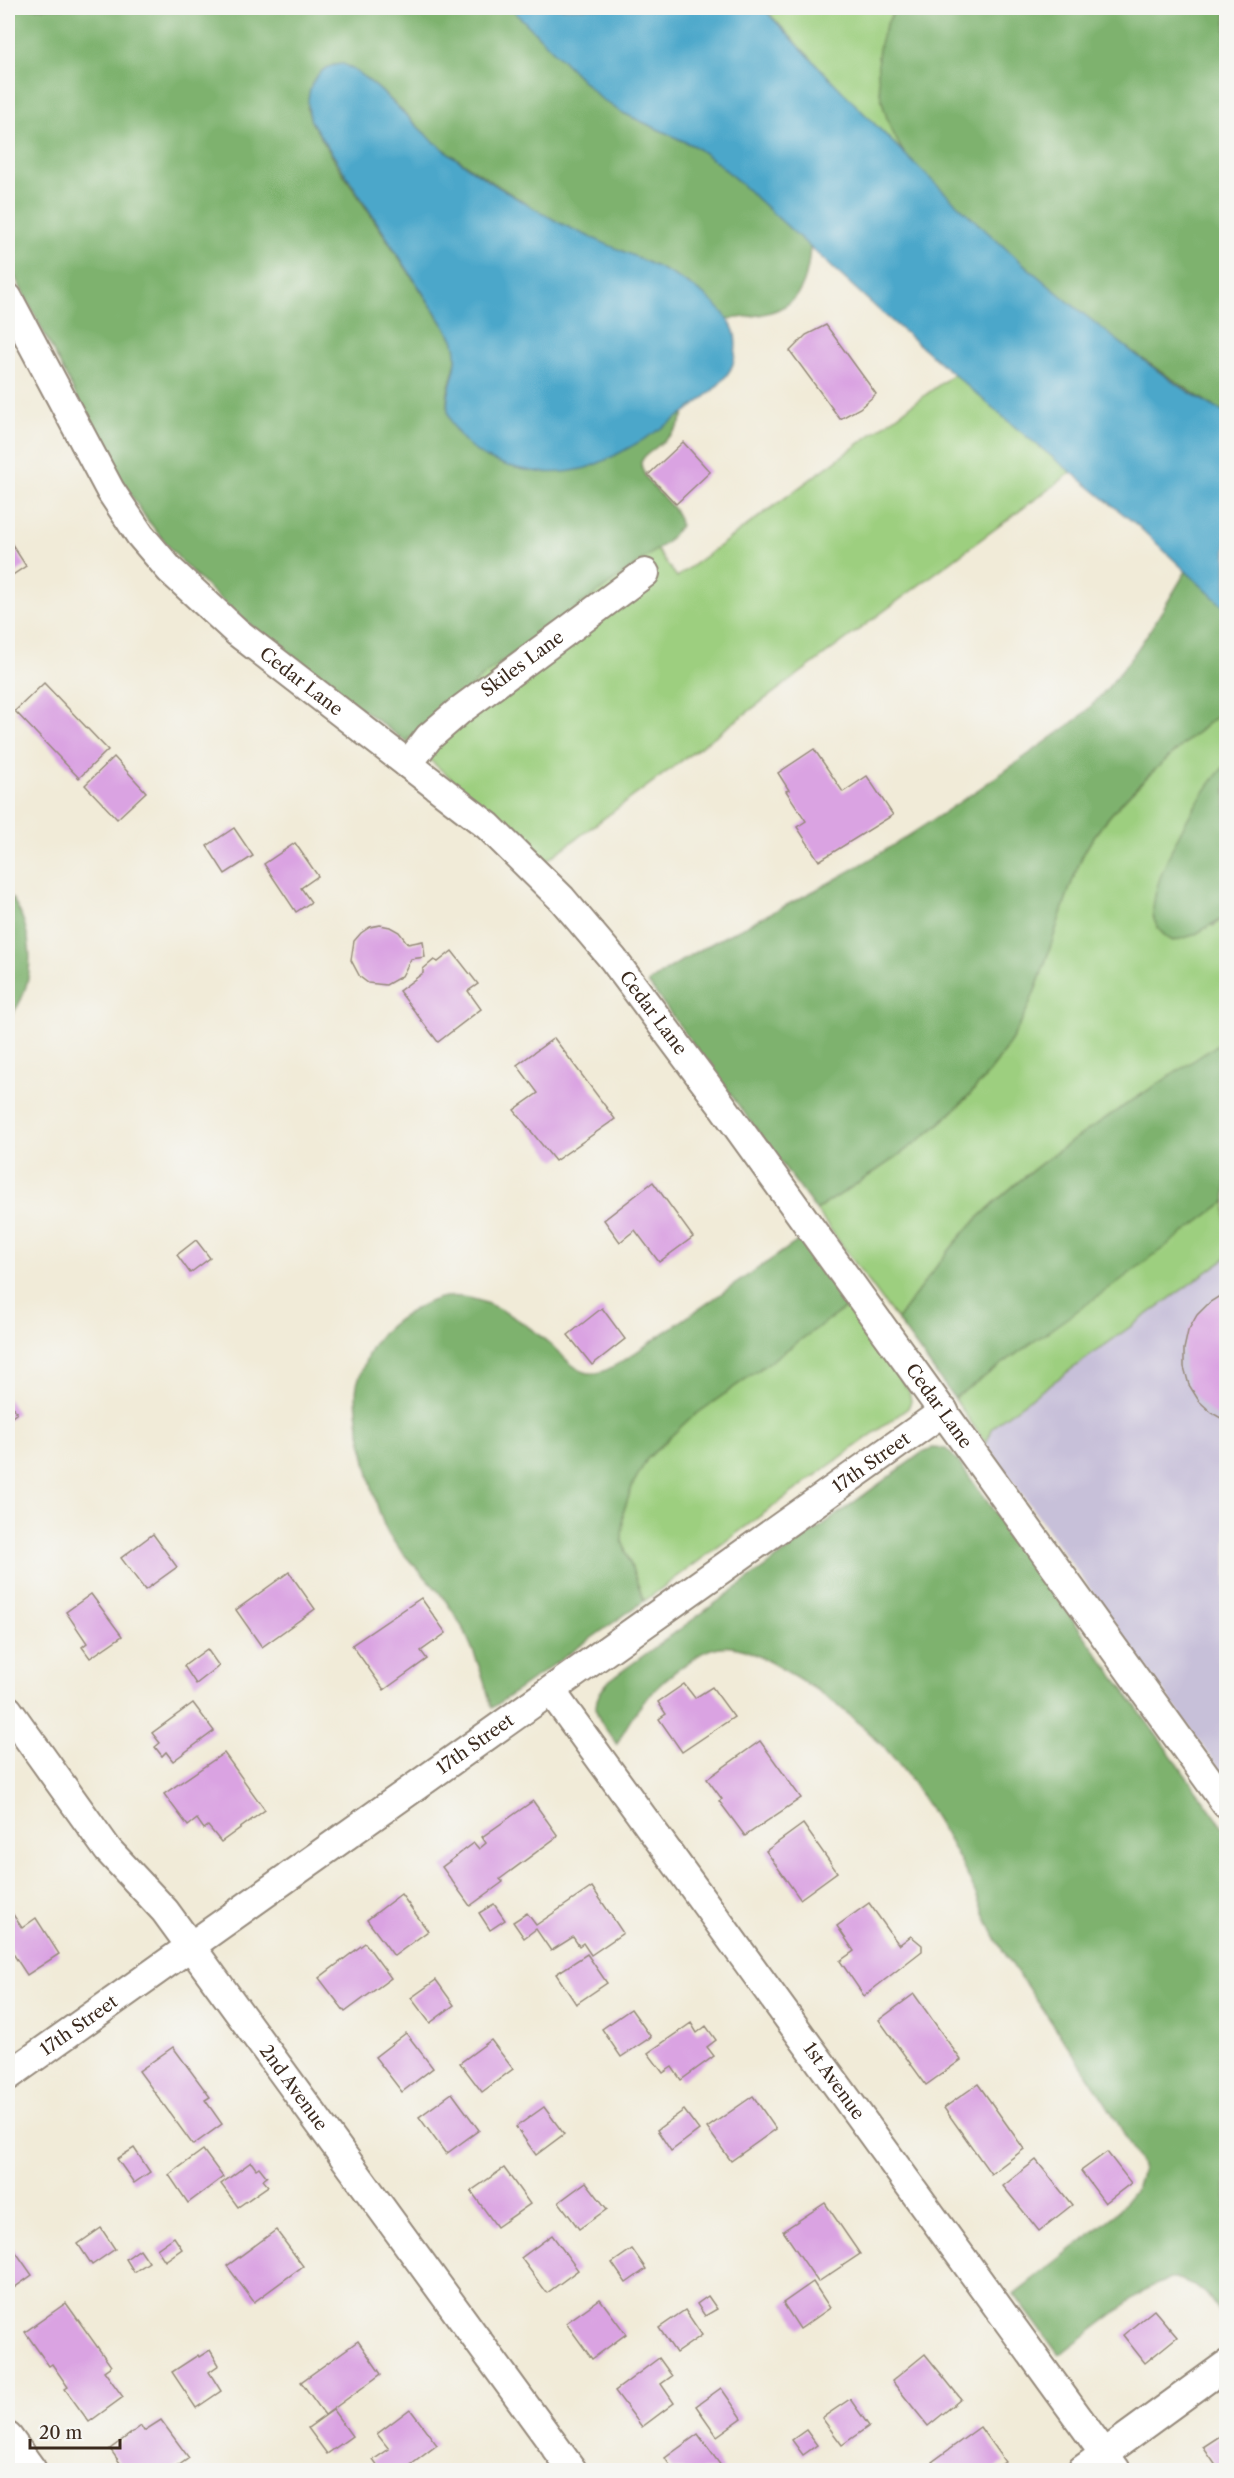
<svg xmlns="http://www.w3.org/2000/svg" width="1234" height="2478" font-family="'Libre Caslon Text',serif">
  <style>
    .industrial { fill: #c7c0d9 }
    .green { fill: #9dcf7f; stroke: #6c7c4e; stroke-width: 1.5 }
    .forest { fill: #7eb26e; stroke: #5c6e46; stroke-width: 1.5 }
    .water { fill: #4ba7ca; stroke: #436874; stroke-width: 1.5 }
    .building { fill: #daa3e2 }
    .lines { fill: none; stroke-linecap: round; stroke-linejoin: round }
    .minor-casing { stroke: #968a7b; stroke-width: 32 }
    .minor { stroke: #fff; stroke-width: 28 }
    .labels { text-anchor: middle; stroke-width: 4.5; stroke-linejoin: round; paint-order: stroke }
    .street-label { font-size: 18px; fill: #3b2a1e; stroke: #f6f6f2 }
  </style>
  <rect width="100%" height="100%" fill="#f6f6f2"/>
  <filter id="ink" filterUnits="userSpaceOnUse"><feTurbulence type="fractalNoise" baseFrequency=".0167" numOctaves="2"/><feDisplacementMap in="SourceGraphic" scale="12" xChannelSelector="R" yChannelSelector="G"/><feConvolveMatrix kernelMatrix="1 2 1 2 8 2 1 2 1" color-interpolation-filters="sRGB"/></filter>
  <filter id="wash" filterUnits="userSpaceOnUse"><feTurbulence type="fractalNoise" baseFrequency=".008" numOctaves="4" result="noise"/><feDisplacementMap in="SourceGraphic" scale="24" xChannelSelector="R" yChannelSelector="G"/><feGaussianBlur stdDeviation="1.35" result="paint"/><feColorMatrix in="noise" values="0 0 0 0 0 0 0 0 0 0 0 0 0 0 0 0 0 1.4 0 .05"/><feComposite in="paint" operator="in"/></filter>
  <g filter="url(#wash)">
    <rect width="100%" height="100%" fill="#f1ebd8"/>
    <path class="industrial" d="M1226,655V1778L856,1263L694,1043Z"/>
    <g class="green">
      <path d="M8,8H511L588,86L370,83L586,467L593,465L677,577L954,374L1072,472L546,861L432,762L243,617L147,520L104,450L8,263Z"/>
      <path d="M764,8H897L890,17L882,102L905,154L844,94Z"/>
      <path d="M1226,708V765L1197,803L1172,851L1155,898L1213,926L1226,916V1039C1139,1099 1035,1155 963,1234C939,1261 918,1291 897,1320L816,1210C885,1166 960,1120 1005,1050C1044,991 1054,920 1082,857C1105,807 1184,744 1226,708Z"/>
      <path d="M1226,1201V1258L1002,1419L992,1429L986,1444L954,1398Z"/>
      <path d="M848,1306L909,1391L911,1401L908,1408L644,1601L622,1541L623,1513L633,1484L647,1459L688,1420Z"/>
    </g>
    <g class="forest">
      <path d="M8,8H511L599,97L621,112L694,146L719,164L810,246C807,308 782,314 726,319C696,272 607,249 558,222C530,207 503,189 477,172C462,162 446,151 432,140C409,120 363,64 333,65L307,108L311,121L338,166L453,339C463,366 446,378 447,404C447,414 452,422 456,431L586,467L639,442L685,411C679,434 661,442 644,457L641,462C642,487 680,503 680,526L667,542L488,672L405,741C331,685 250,633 186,566C153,532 127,492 104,450L8,263Z"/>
      <path d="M897,8H1226V413C1206,403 1188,389 1169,377C1095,328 1028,270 963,210C947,195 916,171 904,153C878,111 864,49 897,8Z"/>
      <path d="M1186,571L1226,609V708C1184,744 1105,807 1082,857C1054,920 1044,991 1005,1050C960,1120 885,1166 816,1210L648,983C706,941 774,914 836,879C920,832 1000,775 1079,718C1124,676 1155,624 1186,571Z"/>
      <path d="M1226,765V916L1194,935L1173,941C1163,936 1153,925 1153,912C1153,875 1199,790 1226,765Z"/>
      <path d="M8,893C35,926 39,986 8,1019Z"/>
      <path d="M1226,1039V1201L1118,1282L954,1398L897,1320C918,1291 939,1261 963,1234C1035,1155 1139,1099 1226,1039Z"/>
      <path d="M801,1239L848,1306L688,1420L647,1459L633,1484L623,1513L622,1541L644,1601L492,1708C482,1672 470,1635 448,1604C431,1579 406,1561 389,1535C375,1513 352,1411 357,1385C359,1376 364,1365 368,1355C376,1335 397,1319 415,1309C424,1304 435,1298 445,1297C482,1292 523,1321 550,1344C560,1353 572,1368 585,1372C598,1377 612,1367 623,1361Z"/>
      <path d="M932,1448L946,1449L957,1460L1226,1831V2322L1208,2296L1195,2285L1178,2279H1169L1146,2289L1059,2355L1014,2294L1115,2215L1136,2189L1142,2171L1140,2163C1101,2087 1048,2020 1002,1949C988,1927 980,1902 969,1879C955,1849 937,1820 919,1792C883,1736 828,1693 770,1662C754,1654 738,1644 719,1647C706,1649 697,1656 687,1663C655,1684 634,1710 617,1744C599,1720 584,1706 610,1680L923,1452Z"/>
    </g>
    <g class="water">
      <path d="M511,8H763C869,121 977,231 1099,326C1137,356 1183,392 1226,413V609L1137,525L1016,428L879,310L719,164L694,146L621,112L599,97Z"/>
      <path d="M343,64C377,81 403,115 432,140C467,169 518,200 558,222C604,247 715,279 734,331C737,340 736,355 733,364C722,396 619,458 586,468C552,477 517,472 485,457C476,453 467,444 460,436C429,397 467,376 453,339L311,121C303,96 312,65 343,64Z"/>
    </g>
    <g id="blocks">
      <g class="building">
        <path d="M826,325L876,394L860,408L840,419L790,351L806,335Z"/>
        <path d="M683,442L710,472L676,504L648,475Z"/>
        <path d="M8,538L26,566L8,578Z"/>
        <path d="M44,683L108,750L79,778L15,711Z"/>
        <path d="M814,749L843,792L867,776L893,815L819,861L797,827L806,821L786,791L789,790L778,773Z"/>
        <path d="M114,757L146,792L117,819L85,785Z"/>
        <path d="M234,828L253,856L225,874L207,846Z"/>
        <path d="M295,843L318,876L301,888L311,902L296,912L264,864Z"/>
        <path d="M380,925L390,927L399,932L408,944L423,941L425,957L411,959L402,976L386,985L368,983L360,977L351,960L354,941L361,933L370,927Z"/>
        <path d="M452,951L478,984L468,991L481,1009L438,1042L399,991L423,973V969L434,960L438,962Z"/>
        <path d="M554,1038L615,1119L555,1161L514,1110L538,1093L517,1065Z"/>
        <path d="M653,1182L693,1237L659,1262L635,1230L620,1242L604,1220Z"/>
        <path d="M196,1240L210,1258L190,1273L177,1255Z"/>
        <path d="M1226,1292V1421L1212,1413L1199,1401L1189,1385L1184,1367V1349L1188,1331L1197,1315L1210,1302Z"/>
        <path d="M602,1308L625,1339L592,1365L568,1335Z"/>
        <path d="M8,1399L17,1413L8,1420Z"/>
        <path d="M153,1534L177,1567L145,1590L121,1558Z"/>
        <path d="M289,1572L315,1609L262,1647L236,1610Z"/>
        <path d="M91,1594L122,1636L90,1658L82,1647L87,1643L66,1612Z"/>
        <path d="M421,1598L446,1633L421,1651L427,1659L384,1690L352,1645Z"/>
        <path d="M207,1649L219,1666L196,1684L184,1666Z"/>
        <path d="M684,1684L695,1698L712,1687L734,1717L682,1752L659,1719L666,1714L658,1702Z"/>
        <path d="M193,1703L214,1731L173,1761L166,1752L162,1756L155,1747L160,1743L152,1733Z"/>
        <path d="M760,1741L801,1798L745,1836L719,1801L722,1799L707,1779Z"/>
        <path d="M224,1753L265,1810L221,1842L208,1826L204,1829L197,1819L188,1826L164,1794Z"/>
        <path d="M533,1801L558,1836L500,1879L503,1882L470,1906L442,1867L474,1843L479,1849L486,1843L482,1837Z"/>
        <path d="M803,1824L837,1872L800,1899L766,1851Z"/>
        <path d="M592,1887L623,1933L591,1955L583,1943L579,1946L573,1937L551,1951L536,1929L524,1938L513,1922L527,1913L536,1925Z"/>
        <path d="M401,1894L428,1931L394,1956L367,1920Z"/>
        <path d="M869,1903L899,1945L911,1936L922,1945V1951L864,1996L840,1961L854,1951L837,1926Z"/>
        <path d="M494,1904L505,1920L490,1930L479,1913Z"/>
        <path d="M8,1907L22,1928L36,1918L59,1954L27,1975L8,1946Z"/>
        <path d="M365,1943L391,1978L345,2012L319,1978Z"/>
        <path d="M587,1954L607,1983L576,2004L556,1974Z"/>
        <path d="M436,1980L454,2005L430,2023L411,1998Z"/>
        <path d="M914,1994L961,2060L926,2085L879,2020Z"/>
        <path d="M631,2009L651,2037L621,2057L602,2029Z"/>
        <path d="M691,2023L697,2033L706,2026L716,2040L707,2047L714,2056L681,2080L672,2067L663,2073L648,2053Z"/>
        <path d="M406,2033L433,2068L402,2092L375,2057Z"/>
        <path d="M491,2040L513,2069L482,2092L460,2063Z"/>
        <path d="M173,2047L210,2097L205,2100L222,2124L193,2145L139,2071Z"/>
        <path d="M978,2084L1024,2149L991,2174L944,2108Z"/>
        <path d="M452,2093L479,2130L446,2154L419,2117Z"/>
        <path d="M753,2096L776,2129L731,2161L707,2128Z"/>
        <path d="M544,2107L564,2134L536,2155L516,2127Z"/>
        <path d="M684,2110L699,2130L671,2151L657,2130Z"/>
        <path d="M134,2148L150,2172L134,2183L117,2159Z"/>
        <path d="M203,2150L223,2177L188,2203L169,2175Z"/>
        <path d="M1107,2152L1131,2183L1105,2203L1081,2171Z"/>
        <path d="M1036,2160L1072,2205L1039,2231L1003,2186Z"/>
        <path d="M251,2162L256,2169L259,2167L267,2177L263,2180L268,2186L238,2207L221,2184Z"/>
        <path d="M504,2168L530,2204L497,2227L471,2191Z"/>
        <path d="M586,2182L607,2209L579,2229L559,2202Z"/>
        <path d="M825,2203L860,2254L818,2282L783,2231Z"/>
        <path d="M101,2228L115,2249L92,2265L78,2244Z"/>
        <path d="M276,2230L303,2266L254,2302L227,2266Z"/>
        <path d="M552,2235L578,2270L547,2293L521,2258Z"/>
        <path d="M174,2237L182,2249L165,2261L157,2249Z"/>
        <path d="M13,2248L32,2275L8,2292V2252Z"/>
        <path d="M140,2249L149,2262L134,2272L126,2259Z"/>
        <path d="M632,2249L646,2269L626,2283L612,2263Z"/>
        <path d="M813,2282L830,2308L800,2329L783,2303Z"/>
        <path d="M708,2296L717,2309L705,2316L697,2304Z"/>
        <path d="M600,2299L626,2334L592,2359L566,2323Z"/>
        <path d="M66,2303L111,2366L104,2371L123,2397L89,2422L65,2389L68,2387L52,2364L49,2366L25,2332Z"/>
        <path d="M685,2310L702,2335L676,2353L659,2328Z"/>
        <path d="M1154,2310L1177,2337L1145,2363L1123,2335Z"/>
        <path d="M358,2341L381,2374L325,2415L301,2382Z"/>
        <path d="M210,2350L219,2365L209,2372L221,2391L196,2408L172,2372L198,2355L199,2357Z"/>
        <path d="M925,2354L961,2399L928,2426L892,2381Z"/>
        <path d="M659,2358L672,2376L661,2384L674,2403L642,2427L615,2391Z"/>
        <path d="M721,2388L742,2418L717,2436L696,2406Z"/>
        <path d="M850,2399L869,2426L842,2445L822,2418Z"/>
        <path d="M410,2409L437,2445L404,2470H380L373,2460L389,2449L377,2434Z"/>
        <path d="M333,2410L352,2436L327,2454L308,2428Z"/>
        <path d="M161,2420L189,2458L172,2470H125L110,2449L141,2426L144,2431Z"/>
        <path d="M980,2427L1005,2462L993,2470H938L932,2462Z"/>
        <path d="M806,2430L817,2445L803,2455L792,2440Z"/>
        <path d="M1226,2432V2470H1219L1203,2447Z"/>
        <path d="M698,2434L724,2470H673L665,2458Z"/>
      </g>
    </g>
  </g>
  <g filter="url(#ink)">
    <use href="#blocks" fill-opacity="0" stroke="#968a7b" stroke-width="1.5"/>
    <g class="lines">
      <g class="minor-casing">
        <g id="minor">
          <path id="s1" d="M8,298L110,490L140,535L170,570L237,632L488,826L562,899L613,959L721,1104L1226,1804"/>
          <path id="s2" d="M408,764L429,737L459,711L645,573"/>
          <path id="s3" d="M551,1691L1116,2470"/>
          <path id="s4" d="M8,1710L108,1850L165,1911L572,2470"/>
          <path id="s5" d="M8,2076L944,1411"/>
          <path d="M8,2437L32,2470"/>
          <path d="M1082,2470L1226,2365"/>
        </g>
      </g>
      <use href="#minor" class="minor"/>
    </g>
  </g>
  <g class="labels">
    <g class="street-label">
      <text dy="6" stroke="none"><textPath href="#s2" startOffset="153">Skiles Lane</textPath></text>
      <text dy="6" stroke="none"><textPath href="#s1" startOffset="490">Cedar Lane</textPath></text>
      <text dy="6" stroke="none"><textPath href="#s1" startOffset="976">Cedar Lane</textPath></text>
      <text dy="6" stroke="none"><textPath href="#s1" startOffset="1462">Cedar Lane</textPath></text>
      <text dy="6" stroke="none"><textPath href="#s5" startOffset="1059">17th Street</textPath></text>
      <text dy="6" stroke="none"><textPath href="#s5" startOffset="573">17th Street</textPath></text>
      <text dy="6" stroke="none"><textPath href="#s5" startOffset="87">17th Street</textPath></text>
      <text dy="6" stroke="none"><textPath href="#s3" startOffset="482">1st Avenue</textPath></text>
      <text dy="6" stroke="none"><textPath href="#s4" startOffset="474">2nd Avenue</textPath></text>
    </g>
  </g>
  <rect width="1234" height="2478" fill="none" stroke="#f6f6f2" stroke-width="30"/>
  <path d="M30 2439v9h90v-9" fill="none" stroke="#3b2a1e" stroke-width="3"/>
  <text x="39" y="2439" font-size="18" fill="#3b2a1e" stroke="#f6f6f2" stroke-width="4.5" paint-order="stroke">20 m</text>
</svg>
